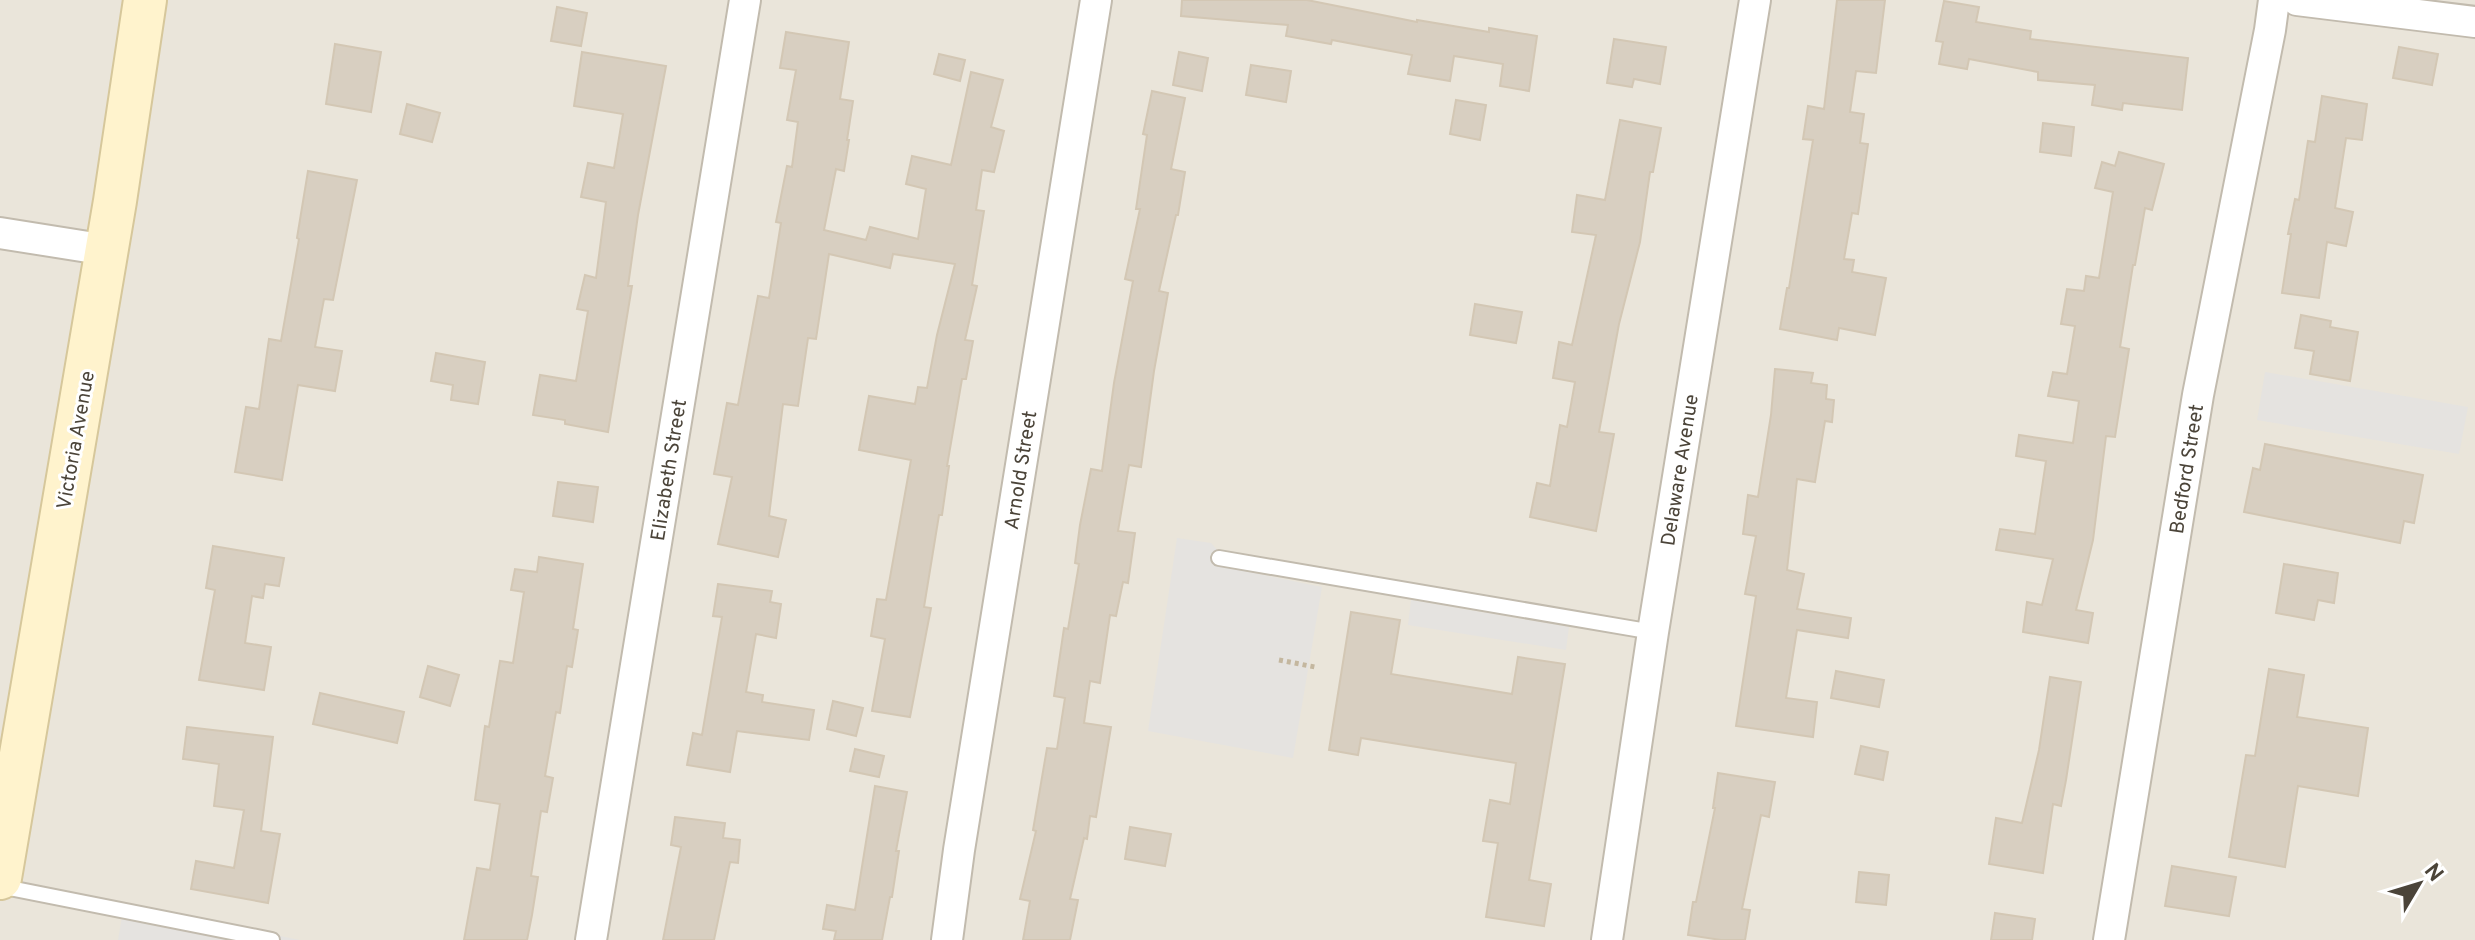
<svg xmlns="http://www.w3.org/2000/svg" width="2475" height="940" font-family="Overpass,sans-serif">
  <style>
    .residential { fill: #eae5da }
    .parking { fill: #e5e3e0 }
    .building { fill: #d8cfc1; stroke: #d3c7b4; stroke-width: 2 }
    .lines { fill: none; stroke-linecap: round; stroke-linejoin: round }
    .lane-casing { stroke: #c2bbae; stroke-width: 18 }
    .street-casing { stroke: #c2bbae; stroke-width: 34 }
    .secondary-casing { stroke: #d6c79b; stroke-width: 46 }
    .path { stroke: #c4b79f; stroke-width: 5; stroke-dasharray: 4 4; stroke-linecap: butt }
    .lane { stroke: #fff; stroke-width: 14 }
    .street { stroke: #fff; stroke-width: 30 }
    .secondary { stroke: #fff3cd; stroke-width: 42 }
    .labels { text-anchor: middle; stroke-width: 6; stroke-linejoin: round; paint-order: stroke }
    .street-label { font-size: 20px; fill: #4b4439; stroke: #fff }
  </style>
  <rect width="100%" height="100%" fill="#f6f3ec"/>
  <rect class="residential" x="0" y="0" width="2475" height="940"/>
  <g class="parking">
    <path d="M2265,372L2468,407L2459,454L2257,420Z"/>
    <path d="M1177,538L1211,543L1234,569L1322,587L1293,758L1148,731Z"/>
    <path d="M1411,600L1569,627L1566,650L1408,625Z"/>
    <path d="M124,905L300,940H118Z"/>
  </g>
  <g class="building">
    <path d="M1182,0H1307L1417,22V20L1489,32V28L1537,36L1529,91L1500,86L1503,64L1454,56L1450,81L1408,74L1412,55L1332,40L1331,44L1286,36L1288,25L1181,16Z"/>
    <path d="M1837,0H1885L1876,73L1856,71L1850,112L1864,114L1860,143L1868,144L1858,214L1852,213L1844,259L1854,260L1852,272L1886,278L1875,335L1839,328L1837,340L1780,329L1787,288H1789L1813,140L1803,139L1808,106L1824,109Z"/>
    <path d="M1944,1L1979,7L1976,22L2031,31L2030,39L2188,58L2182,110L2123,103L2122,110L2092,105L2095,85L2038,80V72L1969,59L1967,69L1939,64L1943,42L1936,41Z"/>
    <path d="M557,7L587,13L581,46L551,41Z"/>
    <path d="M786,32L849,42L840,99L853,101L847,140H849L844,171L836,169L824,230L866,240L870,227L918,239L926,189L906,184L912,156L951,165L971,72L1003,80L991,127L1004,131L994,172L982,170L976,210L984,211L972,285L977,286L965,340L973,341L966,379H962L947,466H949L942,515H939L924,607L931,608L910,717L872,711L885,639L871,636L877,599L886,600L911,460L859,450L869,396L915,404L918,387L927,388L937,335L955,264L893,254L890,268L829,254L816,339L808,338L798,406L783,404L769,516L786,520L778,557L718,544L732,477L714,474L727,403L738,405L758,296L769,298L781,223L776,222L787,166L792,167L798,122L787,120L796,70L780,68Z"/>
    <path d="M1614,39L1666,47L1660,84L1634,79L1632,87L1607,83Z"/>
    <path d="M335,44L381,52L371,112L326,104Z"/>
    <path d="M2399,47L2438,54L2432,85L2393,78Z"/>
    <path d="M582,52L666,66L638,215L628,286H632L608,432L565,424V420L533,415L540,375L576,381L588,311L577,309L585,275L596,278L606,202L581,197L588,163L614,168L623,114L574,106Z"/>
    <path d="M1179,52L1208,58L1202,91L1173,85Z"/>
    <path d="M939,54L965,60L960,81L934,74Z"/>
    <path d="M1251,65L1291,71L1286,102L1246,95Z"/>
    <path d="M1152,91L1185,98L1171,169L1185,172L1178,215H1176L1159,291L1168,293L1154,371L1141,467L1129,465L1118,531L1135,533L1128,583L1123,582L1116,616L1110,615L1100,683L1090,681L1084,723L1111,727L1096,817L1090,816L1087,839L1084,838L1070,899L1078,900L1070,940H1023L1030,901L1020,899L1036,831L1033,830L1047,748L1057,749L1065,698L1054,696L1064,628L1068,629L1079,564L1075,563L1080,525L1091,469L1102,471L1114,383L1133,281L1125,279L1140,209H1136L1147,135L1143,134Z"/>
    <path d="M2322,96L2367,104L2362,140L2346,138L2335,208L2353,212L2346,246L2327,242L2319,298L2282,293L2291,234H2288L2295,199L2299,200L2308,141L2315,142Z"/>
    <path d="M1456,100L1486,105L1480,140L1450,134Z"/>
    <path d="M407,104L440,113L432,142L400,134Z"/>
    <path d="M1620,120L1661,128L1653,172H1650L1640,242L1619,324L1599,432L1614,434L1596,531L1530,517L1537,483L1550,486L1560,425L1567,427L1575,382L1553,378L1559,342L1572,345L1596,235L1572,232L1577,195L1605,200Z"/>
    <path d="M2043,123L2074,127L2071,156L2040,152Z"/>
    <path d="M2119,152L2164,164L2152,210L2145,208L2135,265H2133L2120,347L2129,349L2115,437L2106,436L2093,540L2076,610L2093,613L2088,643L2023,632L2027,602L2042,605L2053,559L1996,550L2000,529L2035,534L2046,461L2016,456L2019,435L2073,443L2079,401L2048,396L2053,372L2067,374L2075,326L2061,324L2067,289L2084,291L2086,276L2099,278L2113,192L2095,188L2102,162L2115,166Z"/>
    <path d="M308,171L357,180L333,300L324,299L315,347L342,351L335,391L298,385L282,480L235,472L246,407L259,409L269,339L281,341L299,239L297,238Z"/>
    <path d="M1475,304L1522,312L1516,343L1470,335Z"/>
    <path d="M2301,315L2331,321L2330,327L2358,332L2350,381L2310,374L2314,351L2295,348Z"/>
    <path d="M436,353L485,362L478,404L451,400L453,385L431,381Z"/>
    <path d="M1775,369L1813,373L1811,383L1827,385L1826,399L1834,400L1832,422L1825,421L1815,482L1797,479L1787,570L1804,574L1797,609L1851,618L1848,638L1797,630L1786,698L1817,702L1813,737L1736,726L1756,596L1745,594L1756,536L1743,534L1748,495L1758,497L1771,415Z"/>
    <path d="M2265,444L2423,475L2414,523L2404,521L2400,543L2244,512L2253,468L2260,470Z"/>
    <path d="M558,482L598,487L593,522L553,516Z"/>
    <path d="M213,546L284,558L279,586L265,584L263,598L252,596L245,643L271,647L264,690L199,680L215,590L206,588Z"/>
    <path d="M539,557L583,564L573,629L578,630L572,667L567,666L560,713L556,712L545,776L553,778L547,812L541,811L531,876L538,877L532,915L527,940H464L477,868L490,870L500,804L475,800L485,726L489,727L500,661L513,663L524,592L511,590L515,569L537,572Z"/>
    <path d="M2284,564L2338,573L2334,603L2318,600L2314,620L2276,613Z"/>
    <path d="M718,584L772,591L770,602L781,604L776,638L756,634L746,692L763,695L762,702L814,710L809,740L737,731L730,772L687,765L693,733L702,735L722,617L713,616Z"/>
    <path d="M1351,612L1400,620L1391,674L1512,694L1518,657L1565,664L1529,880L1551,884L1544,926L1486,917L1498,843L1483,841L1490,800L1510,804L1516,763L1361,738L1358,755L1329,750Z"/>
    <path d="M428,666L459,675L450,706L420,697Z"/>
    <path d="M2269,669L2304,675L2297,717L2368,728L2358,796L2298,786L2285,867L2229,857L2246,755L2255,756Z"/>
    <path d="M1836,671L1884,680L1879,707L1831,698Z"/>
    <path d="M2050,677L2081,682L2066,780L2061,806L2053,804L2043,873L1989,864L1996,818L2022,823L2039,750Z"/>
    <path d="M320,693L404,712L397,743L313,724Z"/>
    <path d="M833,701L863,708L856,736L827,729Z"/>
    <path d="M187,727L273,737L261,831L280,834L268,903L191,889L196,861L234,868L244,810L214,806L219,764L183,759Z"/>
    <path d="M1861,746L1888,752L1883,780L1855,774Z"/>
    <path d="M855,749L884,756L879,777L850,771Z"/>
    <path d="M1718,773L1775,782L1769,817L1761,815L1742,909L1750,910L1745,940H1721L1688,935L1693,902H1696L1715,808H1713Z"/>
    <path d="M875,786L907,792L896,851H899L892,897H890L882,940H834L836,931L823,929L827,905L855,910Z"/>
    <path d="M675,817L725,823L723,838L740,840L738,863L730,862L714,940H663L681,847L671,845Z"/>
    <path d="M1130,827L1171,834L1165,866L1125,859Z"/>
    <path d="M2172,866L2236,877L2229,916L2165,906Z"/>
    <path d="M1859,872L1889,875L1886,905L1856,902Z"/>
    <path d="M1995,913L2035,919L2032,940H1991Z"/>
  </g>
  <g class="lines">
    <g class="lane-casing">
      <g id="lane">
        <path d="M1219,558L1653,632"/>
        <path d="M0,886L272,940"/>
      </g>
    </g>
    <g class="street-casing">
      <g id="street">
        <path d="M2297,0L2475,22"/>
        <path d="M0,233L107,250"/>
        <path d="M591,940L745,0"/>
        <path d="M947,940L959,850L1096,0"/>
        <path d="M1607,940L1653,632L1755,0"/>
        <path d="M2109,940L2198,395L2270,30L2274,0"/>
      </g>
    </g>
    <g class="secondary-casing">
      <path id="secondary" d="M0,878L115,201L145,0"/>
    </g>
    <path class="path" d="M1279,660L1315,667"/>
    <use href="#lane" class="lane"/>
    <use href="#street" class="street"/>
    <use href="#secondary" class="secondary"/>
  </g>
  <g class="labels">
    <g class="street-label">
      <text transform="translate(75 440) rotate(-80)" y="7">Victoria Avenue</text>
      <text transform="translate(2186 469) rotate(-81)" y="7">Bedford Street</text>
      <text transform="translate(668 470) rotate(-81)" y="7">Elizabeth Street</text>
      <text transform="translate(1020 470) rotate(-81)" y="7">Arnold Street</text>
      <text transform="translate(1679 470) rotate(-81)" y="7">Delaware Avenue</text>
    </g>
  </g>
  <g transform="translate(2419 884) rotate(52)" stroke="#ffffff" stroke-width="6" paint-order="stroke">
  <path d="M0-6L14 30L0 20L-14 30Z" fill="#4b4439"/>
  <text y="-12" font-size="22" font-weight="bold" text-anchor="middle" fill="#4b4439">N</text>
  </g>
</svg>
